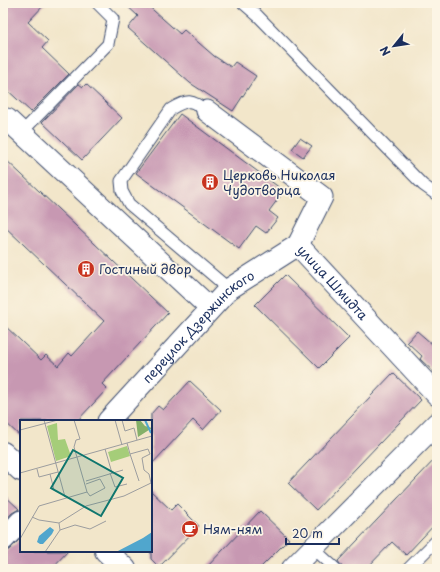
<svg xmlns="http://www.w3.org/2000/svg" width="440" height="572" font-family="'Playpen Sans',sans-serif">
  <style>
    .building { fill: #c798b2 }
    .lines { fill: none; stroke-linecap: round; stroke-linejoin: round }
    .service-casing { stroke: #3b4a6e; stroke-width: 13 }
    .minor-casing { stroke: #3b4a6e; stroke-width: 23 }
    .primary-casing { stroke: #3b4a6e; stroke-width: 24 }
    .service { stroke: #fff; stroke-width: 11 }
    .minor { stroke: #fff; stroke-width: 21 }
    .primary { stroke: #fff; stroke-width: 22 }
    .labels { text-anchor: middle; stroke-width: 3.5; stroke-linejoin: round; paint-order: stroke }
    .poi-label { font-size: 13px; fill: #1b2f5e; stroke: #fcf5e5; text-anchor: start }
    .street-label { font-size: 13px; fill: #1b2f5e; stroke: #fcf5e5 }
    .inset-river { fill: none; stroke: #50a6cd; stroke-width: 2 }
    .inset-road { fill: none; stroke: #9c9d9f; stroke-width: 1 }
    .view { fill: #0f766e; fill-opacity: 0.15; stroke: #0f766e; stroke-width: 2 }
    .inset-edge { fill: none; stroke: #1b2f5e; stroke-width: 2 }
  </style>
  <rect width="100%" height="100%" fill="#fcf5e5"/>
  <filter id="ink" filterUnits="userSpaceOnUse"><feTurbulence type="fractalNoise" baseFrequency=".025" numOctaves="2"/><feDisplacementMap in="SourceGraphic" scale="8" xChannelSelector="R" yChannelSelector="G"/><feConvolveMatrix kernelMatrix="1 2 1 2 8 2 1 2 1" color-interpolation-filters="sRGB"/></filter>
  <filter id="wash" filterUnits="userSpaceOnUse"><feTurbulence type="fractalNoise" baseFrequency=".012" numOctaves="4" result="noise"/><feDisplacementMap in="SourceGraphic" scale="16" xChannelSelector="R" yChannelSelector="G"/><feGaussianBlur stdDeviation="0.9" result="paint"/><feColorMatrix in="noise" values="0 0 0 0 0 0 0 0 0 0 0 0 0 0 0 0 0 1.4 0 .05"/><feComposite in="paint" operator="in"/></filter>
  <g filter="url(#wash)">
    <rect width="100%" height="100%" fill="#f2e6ca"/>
    <g id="blocks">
      <g class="building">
        <path d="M3,3H46L28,22L48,41L42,48L69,74L31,112L3,86Z"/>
        <path d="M124,3H145L180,34L184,30L214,56L231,67L235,62L256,76L233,111L190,83L128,28L138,16Z"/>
        <path d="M79,84L83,87L86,84L122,118L82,160L42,122Z"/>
        <path d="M180,114L284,191L269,211L278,218L266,233L256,226L239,249L136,173Z"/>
        <path d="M300,138L312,146L303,157L292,149Z"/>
        <path d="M3,157L168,313L102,384L107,389L77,421H21V437L3,420V324L41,360L46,355L58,366L69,353L72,356L104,321L3,225Z"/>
        <path d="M285,275L349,338L319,368L255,305Z"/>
        <path d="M417,331L432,344L437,338V375L420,359L422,356L407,342Z"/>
        <path d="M393,373L421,400L316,510L288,483Z"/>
        <path d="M190,381L221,410L203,430L193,420L151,465V414L158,406L163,410Z"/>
        <path d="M437,457V522L406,555L392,542L366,569H343L338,561Z"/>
        <path d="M151,491L171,510L177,504L199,526L159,567L151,559Z"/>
        <path d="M3,494L19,509L12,513L3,523Z"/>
        <path d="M260,511L289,539L259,569H205Z"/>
        <path d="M21,538V551H68L51,569H3V552L7,551L11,548Z"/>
      </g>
    </g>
  </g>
  <g filter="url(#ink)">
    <use href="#blocks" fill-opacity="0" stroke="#3b4a6e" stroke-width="1"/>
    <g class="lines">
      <g class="service-casing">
        <g id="service">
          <path d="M243,3L258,16L423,185L437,195"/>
          <path d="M207,111C191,100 189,98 171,109L121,181L122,191L129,204L229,289"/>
          <path d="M22,132L108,44L113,19L97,3"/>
          <path d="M313,548L336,569"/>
          <path d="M408,569L437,540"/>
        </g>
      </g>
      <g class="minor-casing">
        <g id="minor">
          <path d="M207,111L322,197L298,245"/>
          <path d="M3,124L7,119L210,308"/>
          <path id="s1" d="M298,245L437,395"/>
          <path id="s2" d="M108,421L229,289L298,245"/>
          <path d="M3,540L21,521"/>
          <path d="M292,569L437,423"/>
        </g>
      </g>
      <g class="primary-casing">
        <g id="primary">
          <path d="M3,453L21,470"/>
          <path d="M106,551L125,569"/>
        </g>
      </g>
      <use href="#service" class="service"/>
      <use href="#minor" class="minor"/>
      <use href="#primary" class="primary"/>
    </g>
  </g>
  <defs>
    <g id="building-disc" transform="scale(0.9)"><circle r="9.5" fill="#c8321e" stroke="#fcf5e5"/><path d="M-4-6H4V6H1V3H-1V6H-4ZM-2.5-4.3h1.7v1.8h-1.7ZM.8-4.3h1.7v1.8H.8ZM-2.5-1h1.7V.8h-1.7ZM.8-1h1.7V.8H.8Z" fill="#fff"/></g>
    <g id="cafe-disc" transform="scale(0.9)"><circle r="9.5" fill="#c8321e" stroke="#fcf5e5"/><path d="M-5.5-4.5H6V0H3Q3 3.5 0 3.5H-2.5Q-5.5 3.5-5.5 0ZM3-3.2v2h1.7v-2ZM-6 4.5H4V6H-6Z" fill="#fff"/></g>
  </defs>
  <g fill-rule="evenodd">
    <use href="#building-disc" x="210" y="182"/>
    <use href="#building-disc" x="86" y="269"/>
    <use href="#cafe-disc" x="190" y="529"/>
  </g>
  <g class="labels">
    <g class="poi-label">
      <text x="223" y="180">Церковь Николая<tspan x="223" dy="15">Чудотворца</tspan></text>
      <text x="99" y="274">Гостиный двор</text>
      <text x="203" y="534">Ням-ням</text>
    </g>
    <g class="street-label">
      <text dy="5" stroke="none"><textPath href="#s1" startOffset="51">улица Шмидта</textPath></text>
      <text dy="5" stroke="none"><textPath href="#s2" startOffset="131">переулок Дзержинского</textPath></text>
    </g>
  </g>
  <g transform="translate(20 420)">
    <rect width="132" height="132" fill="#f2e6ca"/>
    <path d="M37,3L38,20L45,19L51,36L36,41L27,6ZM107,26L110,36L91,42L88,32Z" fill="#a5cd79"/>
    <path d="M116,0H120L125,6L132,8L118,17Z" fill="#84b069"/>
    <path d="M30,107L34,110L32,114L23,124H20L17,122L19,116ZM132,112V132H96L123,118Z" fill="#50a6cd"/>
    <path class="inset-river" d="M125,0L131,13"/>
    <path class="inset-road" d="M24,0L45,77M54,0L60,19L56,20L54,27L67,72M95,0L102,25M102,0L105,11L114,8L117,20M0,10L38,0M85,29L92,53M110,34L119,61M17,49L19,57L38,52M0,53L132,16M90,53L95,67L107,64M30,54L34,70M66,61L103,50M66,64L80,59L85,68L70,76L67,72M12,97L19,100L39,103L40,110M39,103L66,86L104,76L131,63L129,54L124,50L122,38L130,34L128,29L110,34L107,23M0,119L19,86L67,72M25,132L40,110L55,105L70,109L86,101"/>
    <path class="view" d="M53,30L103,58L81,96L31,68Z"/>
    <rect width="132" height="132" class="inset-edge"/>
  </g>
  <rect width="440" height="572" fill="none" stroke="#fcf5e5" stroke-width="16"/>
  <g transform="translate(394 46) rotate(240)" stroke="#fcf5e5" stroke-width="3" paint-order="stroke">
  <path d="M0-3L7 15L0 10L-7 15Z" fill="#1b2f5e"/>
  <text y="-6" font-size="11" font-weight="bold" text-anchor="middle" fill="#1b2f5e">N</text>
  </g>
  <path d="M286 538v6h53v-6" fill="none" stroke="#1b2f5e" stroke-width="2"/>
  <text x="292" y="538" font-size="12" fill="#1b2f5e" stroke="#fcf5e5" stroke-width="3" paint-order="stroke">20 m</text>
</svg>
